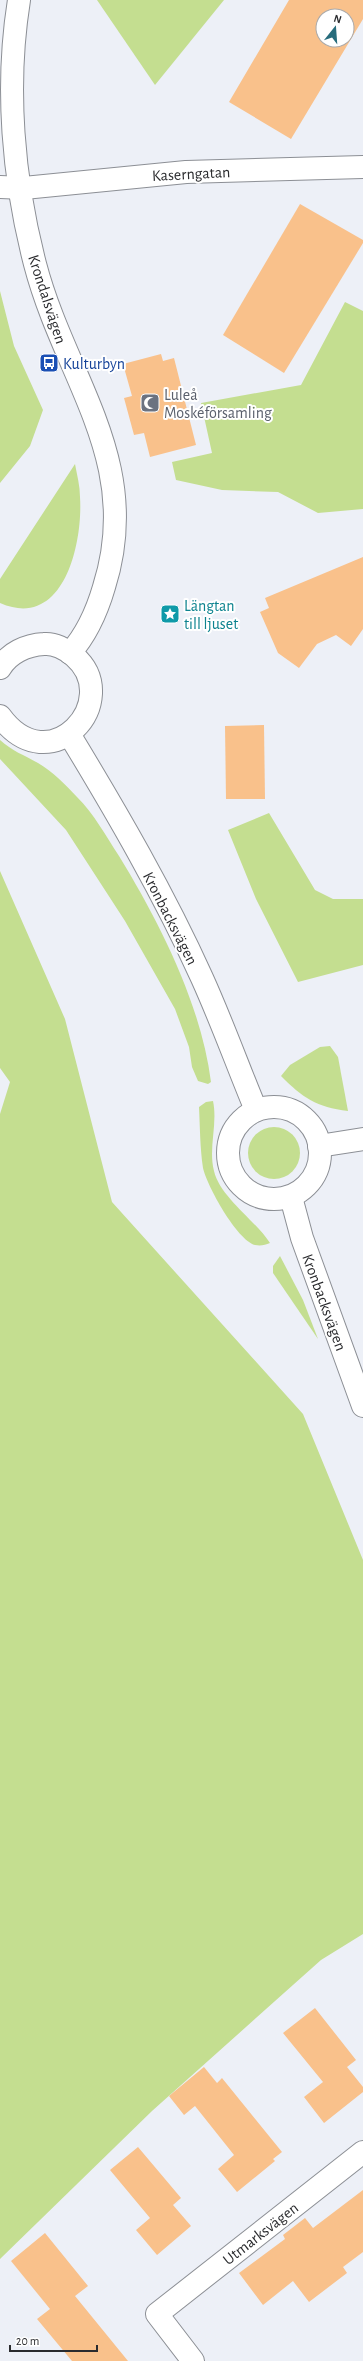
<svg xmlns="http://www.w3.org/2000/svg" width="363" height="2361" font-family="'Alegreya Sans',sans-serif">
  <style>
    .green { fill: #c4de90 }
    .building { fill: #f9c18b; fill-rule: evenodd }
    .lines { fill: none; stroke-linecap: round; stroke-linejoin: round }
    .street-casing { stroke: #8c8f95; stroke-width: 24 }
    .secondary-casing { stroke: #8c8f95; stroke-width: 24 }
    .street { stroke: #fff; stroke-width: 22 }
    .secondary { stroke: #fff; stroke-width: 22 }
    .labels { text-anchor: middle; stroke-width: 4; stroke-linejoin: round; paint-order: stroke }
    .street-label { font-size: 16px; fill: #2a2b2e; stroke: #fff }
    .transit-label { font-size: 16px; fill: #164399; stroke: #fff; text-anchor: start }
    .worship-label { font-size: 16px; fill: #5b616d; stroke: #fff; text-anchor: start }
    .culture-label { font-size: 16px; fill: #0d838f; stroke: #fff; text-anchor: start }
  </style>
  <rect width="100%" height="100%" fill="#edf0f7"/>
  <g class="green">
    <path d="M97,0H224L155,85Z"/>
    <path d="M0,291L14,346L43,410L30,446L0,483Z"/>
    <path d="M345,302L363,311V509L318,513L278,492L222,490L176,480L172,462L212,453L201,403L301,385Z"/>
    <path d="M75,464C77,475 80,486 80,497C83,543 64,631 0,603V579Z"/>
    <path d="M0,740C12,751 24,755 38,763C53,772 65,784 77,797C94,814 106,836 119,856C160,923 201,1004 211,1082L208,1084L198,1081L192,1067L189,1047L175,1009L125,921L66,830L0,759Z"/>
    <path d="M269,813L315,890L333,899H363V965L298,982L256,899L228,830Z"/>
    <path d="M0,871L65,1019L112,1202L303,1414L363,1560V1934L321,1960L152,2111L0,2259V1114L10,1082L0,1068Z"/>
    <path d="M330,1046L338,1057L348,1111C316,1107 303,1098 281,1076L290,1065L320,1047Z"/>
    <path d="M213,1101C218,1124 208,1148 214,1171C220,1197 255,1220 270,1243C265,1245 261,1246 255,1245C237,1240 207,1186 203,1168C200,1148 200,1127 199,1107L206,1102Z"/>
    <circle cx="274" cy="1153" r="26"/>
    <path d="M280,1256L303,1300L318,1339L273,1273V1266Z"/>
  </g>
  <g class="building">
    <path d="M289,0H363V19L291,139L229,102ZM323,16H347V40H323Z"/>
    <path d="M300,204L363,240V243L284,373L223,335Z"/>
    <path d="M161,354L163,361L174,358L196,445L150,457L144,433L134,435L124,398L132,396L123,364Z"/>
    <path d="M363,557V629L351,646L336,635L317,644L299,668L278,653L260,612L269,608L265,598Z"/>
    <path d="M264,725L265,799H226L225,726Z"/>
    <path d="M315,2008L356,2060L347,2067L363,2087V2092L324,2123L304,2097L323,2082L283,2033Z"/>
    <path d="M204,2067L217,2083L222,2078L282,2152L273,2159L275,2161L237,2192L218,2169L234,2155L195,2106L184,2115L169,2096Z"/>
    <path d="M138,2147L181,2198L173,2205L191,2226L157,2255L136,2230L150,2218L110,2170Z"/>
    <path d="M363,2190V2252L343,2267L347,2273L309,2302L293,2281L263,2305L239,2273L285,2239L283,2235L305,2218L313,2228Z"/>
    <path d="M45,2233L88,2286L75,2296L128,2361H72L37,2319L50,2309L11,2261Z"/>
  </g>
  <g class="lines">
    <g class="street-casing">
      <g id="street">
        <path d="M19,0C5,87 13,179 35,264C65,379 144,461 104,587C97,611 87,634 70,653"/>
        <path d="M0,187L24,188L186,172L363,167"/>
        <path d="M319,1146L363,1139"/>
        <path d="M193,2361L157,2314L363,2152"/>
      </g>
    </g>
    <g class="secondary-casing">
      <g id="secondary">
        <path d="M0,668C9,653 26,645 44,644C54,643 66,649 74,656C125,700 50,785 0,716"/>
        <path d="M69,734C117,813 164,894 202,978C222,1022 238,1067 256,1110"/>
        <circle cx="274" cy="1153" r="46"/>
        <path d="M291,1197L302,1238L363,1406"/>
      </g>
    </g>
    <use href="#street" class="street"/>
    <use href="#secondary" class="secondary"/>
  </g>
  <defs>
    <g id="bus-square" transform="scale(1)"><rect x="-9" y="-9" width="18" height="18" rx="4" fill="#1a4fb4" stroke="#fff"/><path d="M-5-6H5V4H4V6H2V4H-2V6H-4V4H-5ZM-3.5-4V0h7V-4ZM-3.5 1.2v1.5H-2V1.2ZM2 1.2v1.5H3.5V1.2Z" fill="#fff"/></g>
    <g id="mosque-square" transform="scale(1)"><rect x="-9" y="-9" width="18" height="18" rx="4" fill="#6b7280" stroke="#fff"/><path d="M3.5-4.9A6 6 0 1 0 3.5 4.9A5 5 0 1 1 3.5-4.9Z" fill="#fff"/></g>
    <g id="sight-square" transform="scale(1)"><rect x="-9" y="-9" width="18" height="18" rx="4" fill="#0f9aa8" stroke="#fff"/><path d="M0-6L1.8-2.2L6-1.7L2.9 1.2L3.7 5.4L0 3.3L-3.7 5.4L-2.9 1.2L-6-1.7L-1.8-2.2Z" fill="#fff"/></g>
  </defs>
  <g fill-rule="evenodd">
    <use href="#bus-square" x="49" y="363"/>
    <use href="#mosque-square" x="150" y="403"/>
    <use href="#sight-square" x="170" y="614"/>
  </g>
  <g class="labels">
    <g class="street-label">
      <text transform="translate(191 173) rotate(-3)" y="6">Kaserngatan</text>
      <text transform="translate(48 299) rotate(72)" y="6">Krondalsvägen</text>
      <text transform="translate(171 918) rotate(63)" y="6">Kronbacksvägen</text>
      <text transform="translate(325 1302) rotate(70)" y="6">Kronbacksvägen</text>
      <text transform="translate(260 2233) rotate(-38)" y="6">Utmarksvägen</text>
    </g>
    <g class="transit-label">
      <text x="63" y="369">Kulturbyn</text>
    </g>
    <g class="worship-label">
      <text x="164" y="400">Luleå<tspan x="164" dy="18">Moskéförsamling</tspan></text>
    </g>
    <g class="culture-label">
      <text x="184" y="611">Längtan<tspan x="184" dy="18">till ljuset</tspan></text>
    </g>
  </g>
  <g transform="translate(335 28) rotate(17)"><circle r="19" fill="#ffffff" stroke="#aaaaab"/>
  <path d="M0-3L7 15L0 10L-7 15Z" fill="#276c7c"/>
  <text y="-6" font-size="11" font-weight="bold" text-anchor="middle" fill="#2a2b2e">N</text>
  </g>
  <path d="M10 2345v6h87v-6" fill="none" stroke="#2a2b2e" stroke-width="2"/>
  <text x="16" y="2345" font-size="12" fill="#2a2b2e" stroke="#ffffff" stroke-width="3" paint-order="stroke">20 m</text>
</svg>
